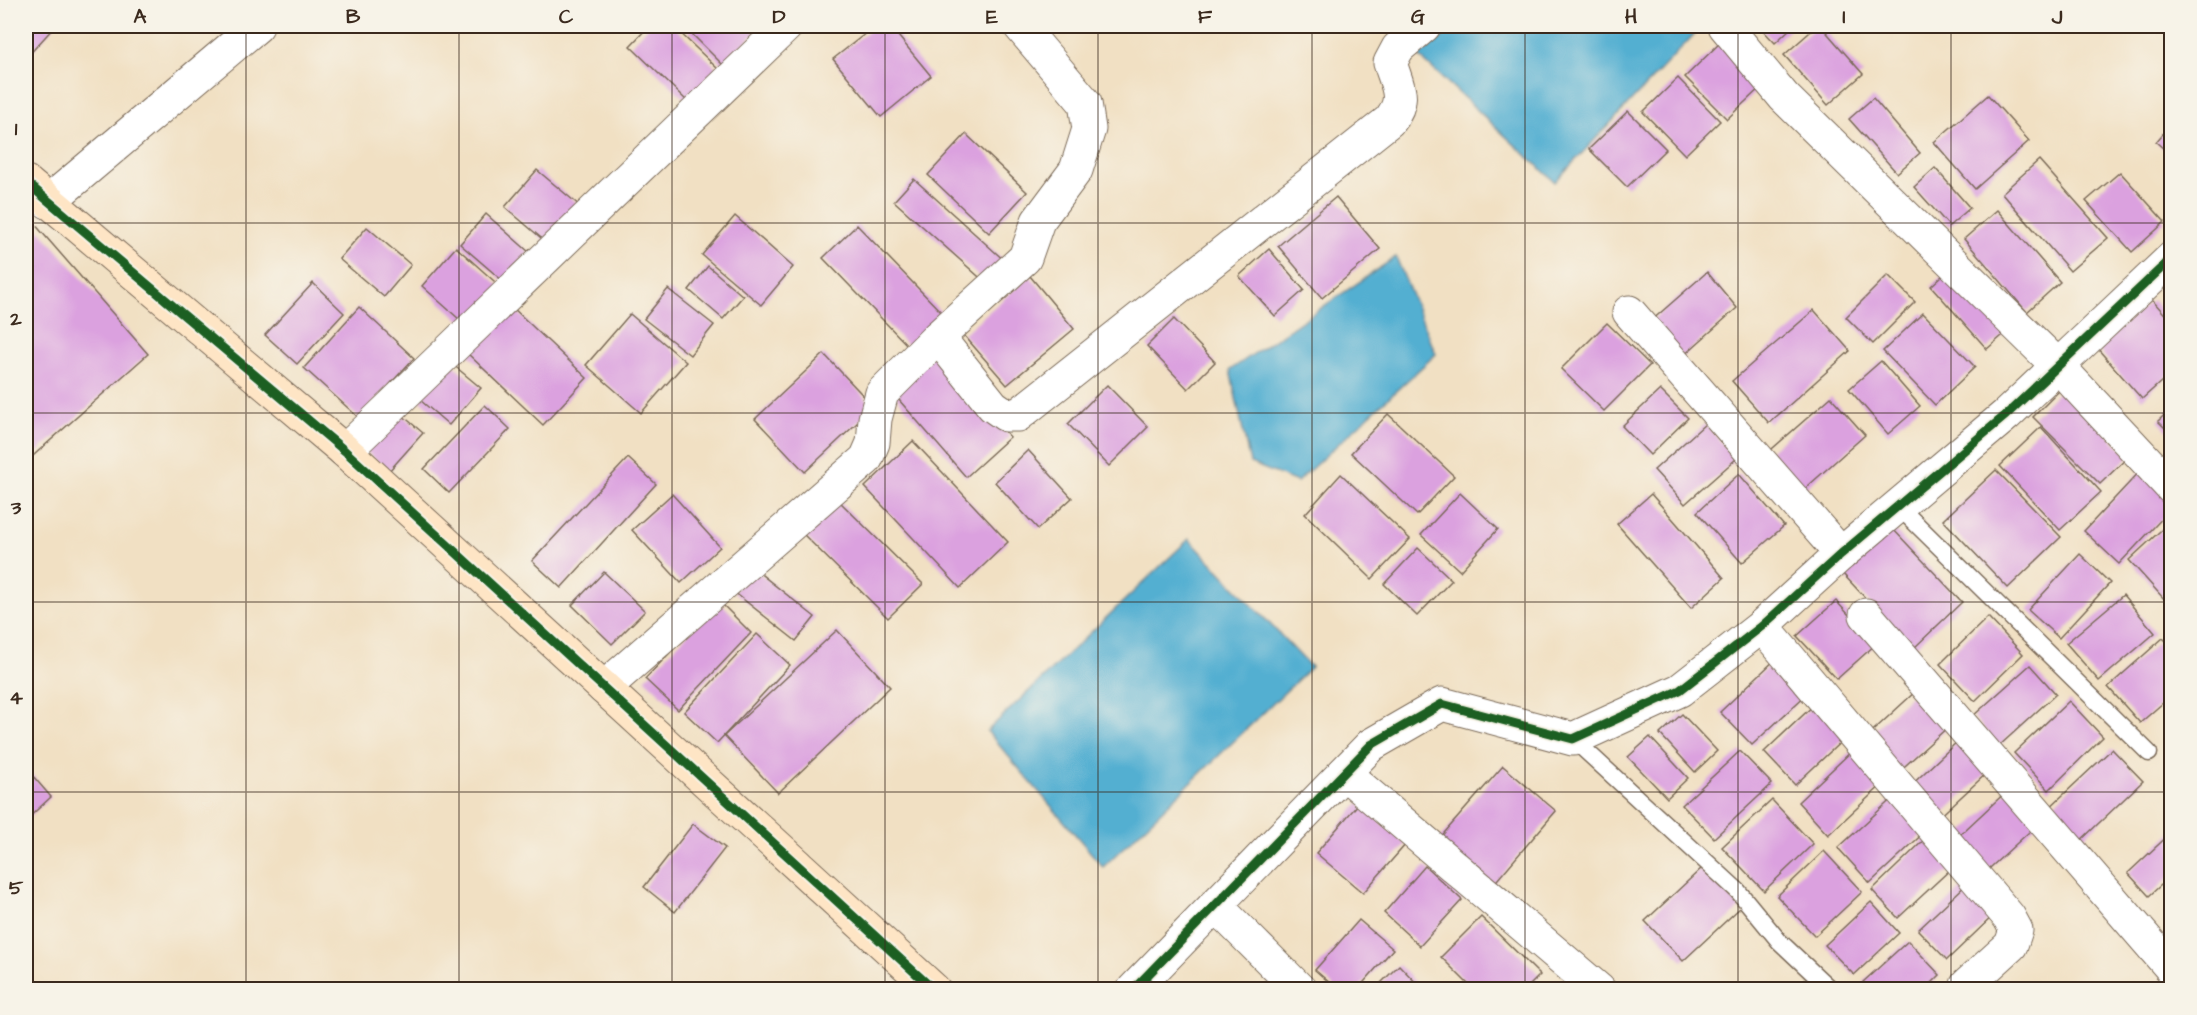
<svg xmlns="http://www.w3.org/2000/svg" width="2197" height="1015" font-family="'Architects Daughter',sans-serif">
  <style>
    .water { fill: #53afd1; stroke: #476c78; stroke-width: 1.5 }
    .building { fill: #dba1df }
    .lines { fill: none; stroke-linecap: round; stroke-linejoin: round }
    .lane-casing { stroke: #7b6a58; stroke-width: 19 }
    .street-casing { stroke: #7b6a58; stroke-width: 35 }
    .secondary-casing { stroke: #7b6a58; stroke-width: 35 }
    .lane { stroke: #fff; stroke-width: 16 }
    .street { stroke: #fff; stroke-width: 33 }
    .secondary { stroke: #fee5c5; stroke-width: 33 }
    .cycleway-casing { stroke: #f7f3e8; stroke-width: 13 }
    .cycleway { stroke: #1b5e20; stroke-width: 9 }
    .grid { fill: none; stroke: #3b2a1e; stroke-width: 1.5; stroke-opacity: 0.55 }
    .neatline { fill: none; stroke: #3b2a1e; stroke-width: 2 }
    .grid-label { font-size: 20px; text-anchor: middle; font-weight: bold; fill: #3b2a1e }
  </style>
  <rect width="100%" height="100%" fill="#f7f3e8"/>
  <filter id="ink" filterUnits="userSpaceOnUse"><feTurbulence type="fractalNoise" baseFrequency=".0167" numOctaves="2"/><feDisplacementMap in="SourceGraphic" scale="12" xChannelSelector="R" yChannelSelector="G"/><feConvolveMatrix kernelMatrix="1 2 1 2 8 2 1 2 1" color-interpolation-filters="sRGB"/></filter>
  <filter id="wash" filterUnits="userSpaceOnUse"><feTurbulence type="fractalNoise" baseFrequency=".008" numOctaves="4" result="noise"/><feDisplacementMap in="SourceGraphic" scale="24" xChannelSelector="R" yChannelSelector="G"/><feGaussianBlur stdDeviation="1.35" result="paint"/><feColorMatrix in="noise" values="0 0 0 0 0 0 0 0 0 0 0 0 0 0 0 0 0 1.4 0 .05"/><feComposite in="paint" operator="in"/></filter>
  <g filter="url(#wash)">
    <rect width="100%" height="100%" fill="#f1e0c3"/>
    <g class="water">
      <path d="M1456,26H1702L1555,182L1419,56Z"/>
      <path d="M1396,257L1436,354L1297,482L1250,463L1230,370Z"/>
      <path d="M1189,539L1311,667L1103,867L987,731Z"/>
    </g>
    <g id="blocks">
      <g class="building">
        <path d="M26,26H55L26,58Z"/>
        <path d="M649,26H673L718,69L687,101L630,46Z"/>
        <path d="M684,26H752L757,31L723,65Z"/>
        <path d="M875,26H890L931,76L881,117L833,59Z"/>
        <path d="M1759,26H1793L1775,43Z"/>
        <path d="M1817,26H1821L1863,74L1828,105L1784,55Z"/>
        <path d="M1722,41L1764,84L1727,119L1685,77Z"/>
        <path d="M1678,78L1720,121L1685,155L1643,112Z"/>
        <path d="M1988,95L2029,141L1975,189L1934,142Z"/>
        <path d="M1873,98L1920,153L1897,173L1849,119Z"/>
        <path d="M1628,111L1666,149L1627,187L1589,149Z"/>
        <path d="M2172,123V156L2156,142Z"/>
        <path d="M966,134L1027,192L989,233L928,175Z"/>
        <path d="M2039,160L2108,238L2070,271L2002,193Z"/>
        <path d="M1935,168L1970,208L1949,226L1914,187Z"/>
        <path d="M537,170L580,206L547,243L505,207Z"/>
        <path d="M2120,172L2165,222L2132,252L2086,201Z"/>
        <path d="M914,179L1006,262L987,284L894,201Z"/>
        <path d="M1336,197L1380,249L1322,298L1278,246Z"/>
        <path d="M1997,210L2060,282L2027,312L1964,239Z"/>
        <path d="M26,214L148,354L26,462Z"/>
        <path d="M486,214L529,252L504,282L460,244Z"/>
        <path d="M735,216L793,267L761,305L702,255Z"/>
        <path d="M857,225L943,314L909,347L823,258Z"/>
        <path d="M367,227L411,265L384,297L339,259Z"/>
        <path d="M456,247L503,289L469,328L422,286Z"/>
        <path d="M1269,249L1304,290L1275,316L1239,276Z"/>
        <path d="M1954,265L2010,329L1987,349L1931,286Z"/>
        <path d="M708,266L743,296L723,319L689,290Z"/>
        <path d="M1707,272L1737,308L1682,357L1651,321Z"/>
        <path d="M1888,275L1915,302L1873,344L1846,317Z"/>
        <path d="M1030,276L1074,329L1007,385L963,334Z"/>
        <path d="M313,283L344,313L297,364L265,335Z"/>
        <path d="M668,289L714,325L690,355L644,319Z"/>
        <path d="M2152,300L2172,322V372L2142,399L2097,348Z"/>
        <path d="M511,306L587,378L543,425L466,352Z"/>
        <path d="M359,307L414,358L359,418L304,368Z"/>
        <path d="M1814,310L1850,351L1769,423L1732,381Z"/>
        <path d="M1923,313L1975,367L1935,405L1883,351Z"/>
        <path d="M630,314L686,362L641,413L586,365Z"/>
        <path d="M1174,319L1215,362L1188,389L1147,346Z"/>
        <path d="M1607,323L1650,365L1604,411L1561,369Z"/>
        <path d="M935,353L1010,437L966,477L892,392Z"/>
        <path d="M824,354L874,407L805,472L755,419Z"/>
        <path d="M1881,361L1920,406L1888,434L1849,389Z"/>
        <path d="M451,363L481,388L449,425L420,400Z"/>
        <path d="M1107,385L1148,427L1109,466L1068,424Z"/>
        <path d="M2062,388L2129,456L2100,484L2033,417Z"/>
        <path d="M1660,390L1688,418L1650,455L1622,426Z"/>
        <path d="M1831,397L1865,435L1799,494L1765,455Z"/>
        <path d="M485,405L510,429L449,493L424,469Z"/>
        <path d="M2172,408V435L2158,421Z"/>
        <path d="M395,409L423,433L389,471L361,447Z"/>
        <path d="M1388,414L1454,476L1417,515L1351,453Z"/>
        <path d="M1705,424L1736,459L1685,504L1654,470Z"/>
        <path d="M2041,427L2101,492L2060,530L2000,466Z"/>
        <path d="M913,441L1008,542L960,588L865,487Z"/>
        <path d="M1028,450L1072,498L1038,529L995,482Z"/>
        <path d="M628,458L656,484L561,588L532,561Z"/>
        <path d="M2144,467L2172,493V508L2119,564L2084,531Z"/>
        <path d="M1996,470L2061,537L2008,588L1943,520Z"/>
        <path d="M1341,474L1410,539L1372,579L1305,514Z"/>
        <path d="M1739,474L1784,526L1742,563L1697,512Z"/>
        <path d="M1460,493L1498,529L1460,571L1421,535Z"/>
        <path d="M672,494L720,547L681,583L632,530Z"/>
        <path d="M1651,494L1724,578L1691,608L1617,524Z"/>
        <path d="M834,496L923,584L888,618L800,531Z"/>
        <path d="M2172,520V594L2165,600L2129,560Z"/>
        <path d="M1892,528L1962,602L1913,649L1843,574Z"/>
        <path d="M1418,548L1452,580L1417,616L1384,584Z"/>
        <path d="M2080,554L2110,583L2059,638L2028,610Z"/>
        <path d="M753,568L815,617L796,641L734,592Z"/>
        <path d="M604,572L645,611L612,644L572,605Z"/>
        <path d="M2123,595L2155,633L2099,681L2066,643Z"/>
        <path d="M719,601L751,633L678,710L645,679Z"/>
        <path d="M1836,601L1876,644L1837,679L1797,636Z"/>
        <path d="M1988,617L2023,654L1975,701L1940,664Z"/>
        <path d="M837,630L890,687L778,793L724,736Z"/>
        <path d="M757,634L790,665L717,743L684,712Z"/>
        <path d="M2163,638L2172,647V695L2140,723L2108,687Z"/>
        <path d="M1778,657L1810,691L1752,745L1720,712Z"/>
        <path d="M2030,665L2056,694L1999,746L1973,716Z"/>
        <path d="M1916,691L1949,726L1895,775L1863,740Z"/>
        <path d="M1818,701L1849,734L1795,785L1764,752Z"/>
        <path d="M2069,701L2103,737L2049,790L2014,753Z"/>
        <path d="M1682,714L1717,751L1695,772L1660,734Z"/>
        <path d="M1650,737L1688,778L1667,798L1628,757Z"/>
        <path d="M1960,739L1989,771L1934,822L1905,791Z"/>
        <path d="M1854,749L1885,782L1828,835L1798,802Z"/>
        <path d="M2112,749L2143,781L2078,843L2047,810Z"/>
        <path d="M1740,751L1772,784L1714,838L1682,805Z"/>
        <path d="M1503,766L1556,811L1492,886L1438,840Z"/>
        <path d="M26,768L51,797L26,820Z"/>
        <path d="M2010,788L2040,822L1979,878L1949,845Z"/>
        <path d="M1897,794L1929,828L1870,883L1838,848Z"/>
        <path d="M1772,800L1813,844L1764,891L1722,847Z"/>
        <path d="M1359,803L1406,844L1363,893L1316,853Z"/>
        <path d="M693,824L725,848L675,912L644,887Z"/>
        <path d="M2172,832V875L2149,896L2128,873Z"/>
        <path d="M1925,839L1952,868L1898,918L1872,890Z"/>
        <path d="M1824,851L1862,892L1815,936L1777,896Z"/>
        <path d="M1425,866L1462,900L1420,946L1384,913Z"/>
        <path d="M1703,867L1741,907L1683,961L1645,921Z"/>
        <path d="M1969,882L1997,912L1947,960L1918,930Z"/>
        <path d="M1871,902L1899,933L1854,975L1825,945Z"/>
        <path d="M1481,917L1540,975L1525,990H1474L1441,957Z"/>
        <path d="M1359,920L1393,949L1357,990H1338L1315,970Z"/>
        <path d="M1908,941L1940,975L1925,990H1870L1863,982Z"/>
        <path d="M1399,965L1423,990H1374Z"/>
      </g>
    </g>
  </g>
  <g filter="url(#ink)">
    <use href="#blocks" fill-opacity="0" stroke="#7b6a58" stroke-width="1.5"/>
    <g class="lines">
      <g class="lane-casing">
        <g id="lane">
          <path d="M1898,506L2149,753"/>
          <path d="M1573,739L1738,891L1779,941L1831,990"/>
        </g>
      </g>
      <g class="street-casing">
        <g id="street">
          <path d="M1725,26L1784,97L2058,366L2172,488"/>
          <path d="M48,202L257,26"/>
          <path d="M1629,312L1841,554"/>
          <path d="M938,337L993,406L1006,415H1018L1389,121C1407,99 1398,88 1390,63L1398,48L1424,26"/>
          <path d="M345,451L786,26"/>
          <path d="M1866,615L2172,969"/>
          <path d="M1762,626L2009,917L2016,930L2011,945L1967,985L1970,990"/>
          <path d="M604,688L866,459L873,443L875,419L882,393L938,337L1025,258L1038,221L1076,170L1089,129L1085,103L1020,26"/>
          <path d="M1344,773L1599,990"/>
          <path d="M1215,905L1300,990"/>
          <path d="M1133,990L1371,745L1442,704L1573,739L1680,690L1762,626L1841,554L2006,415L2172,258"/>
        </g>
      </g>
      <g class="secondary-casing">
        <path id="secondary" d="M26,182L345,451L934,990"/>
      </g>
      <use href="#lane" class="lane"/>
      <use href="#street" class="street"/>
      <use href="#secondary" class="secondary"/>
      <g class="cycleway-casing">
        <g id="cycleway">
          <path d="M26,182L345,451L934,990"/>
          <path d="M1133,990L1371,745L1442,704L1573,739L1680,690L1762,626L1841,554L2006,415L2172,258"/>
        </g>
      </g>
      <use href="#cycleway" class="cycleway"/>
    </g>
  </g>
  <path class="grid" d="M246,26V990M459,26V990M672,26V990M885,26V990M1098,26V990M1312,26V990M1525,26V990M1738,26V990M1951,26V990M26,223H2172M26,413H2172M26,602H2172M26,792H2172"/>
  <rect width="2197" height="1015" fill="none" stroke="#f7f3e8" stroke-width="66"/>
  <rect x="33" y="33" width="2131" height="949" class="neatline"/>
  <g class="grid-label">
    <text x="140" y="23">A</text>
    <text x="353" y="23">B</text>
    <text x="566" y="23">C</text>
    <text x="779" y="23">D</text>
    <text x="992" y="23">E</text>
    <text x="1205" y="23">F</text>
    <text x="1418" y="23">G</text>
    <text x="1631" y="23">H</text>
    <text x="1844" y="23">I</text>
    <text x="2057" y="23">J</text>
    <text x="16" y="135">1</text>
    <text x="16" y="325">2</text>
    <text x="16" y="514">3</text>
    <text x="16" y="704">4</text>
    <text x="16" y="894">5</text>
  </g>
</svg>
